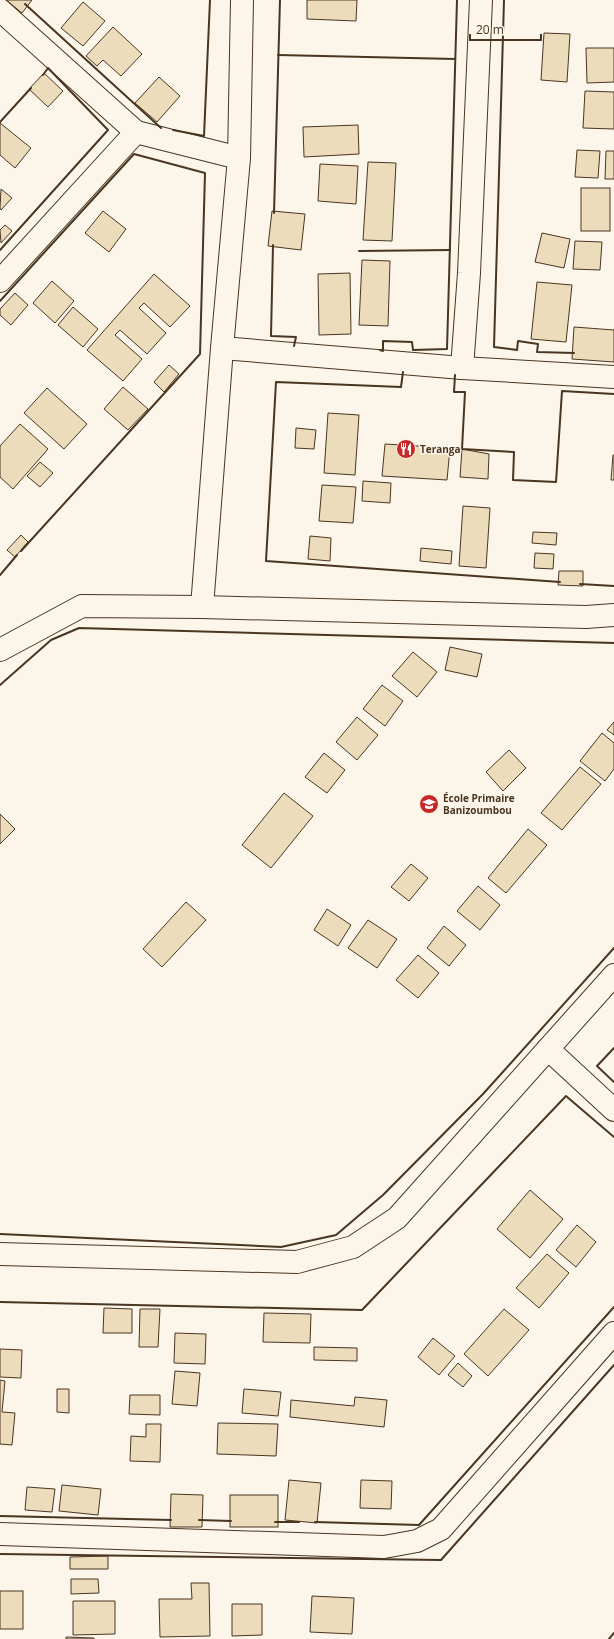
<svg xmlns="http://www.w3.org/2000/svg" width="614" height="1639" font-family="'Open Sans',sans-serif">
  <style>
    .building { fill: #ecdcbc; stroke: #4a3520 }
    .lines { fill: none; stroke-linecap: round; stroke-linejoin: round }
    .minor-casing { stroke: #4a3520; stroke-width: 24 }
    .minor { stroke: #fbf6e9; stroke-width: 22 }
    .wall { stroke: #4a3520; stroke-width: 2 }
    .labels { text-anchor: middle; stroke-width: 3; stroke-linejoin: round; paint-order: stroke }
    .poi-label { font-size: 10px; font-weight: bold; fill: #4a3520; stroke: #fbf6e9; text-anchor: start }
  </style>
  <rect width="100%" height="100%" fill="#fbf6e9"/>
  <g class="building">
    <path d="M6,0H32L22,13Z"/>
    <path d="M307,0H357L356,21L307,19Z"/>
    <path d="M83,2L105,21L83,46L61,28Z"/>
    <path d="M113,27L142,54L121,76L103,60L97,66L86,56Z"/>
    <path d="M544,33L570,34L567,82L541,80Z"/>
    <path d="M586,48H614V82L587,83Z"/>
    <path d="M44,73L63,91L48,107L29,89Z"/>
    <path d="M159,77L180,96L157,122L135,103Z"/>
    <path d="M585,91L614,92V129L583,128Z"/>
    <path d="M0,123L31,148L15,168L0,155Z"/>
    <path d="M358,125L359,154L304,157L303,127Z"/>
    <path d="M577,150L600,151L598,178L575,177Z"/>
    <path d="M606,151H614V179H605Z"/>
    <path d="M368,162L396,163L392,241L363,240Z"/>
    <path d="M320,164L358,166L356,204L318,201Z"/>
    <rect x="581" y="188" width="29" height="43"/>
    <path d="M1,189L12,198L1,210L0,208Z"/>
    <path d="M103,211L126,229L109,252L85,233Z"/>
    <path d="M272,211L305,214L301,250L268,246Z"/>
    <path d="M5,225L12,231L1,243L0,230Z"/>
    <path d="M542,233L570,239L564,268L535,262Z"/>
    <path d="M575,241L602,242L600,270L573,269Z"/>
    <path d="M362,260L390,261L388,326L359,325Z"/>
    <path d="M350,273L351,334L319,335L318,274Z"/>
    <path d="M154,274L190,306L170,327L144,303L139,308L166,333L147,354L120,330L115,335L142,359L123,381L87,350Z"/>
    <path d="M52,281L74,301L55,323L33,303Z"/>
    <path d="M537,282L572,285L566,342L531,339Z"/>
    <path d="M15,293L28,305L11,325L0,315V309Z"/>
    <path d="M73,307L98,329L83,347L58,325Z"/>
    <path d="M574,327L614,330V362L572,359Z"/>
    <path d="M169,365L179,374L164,392L154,382Z"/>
    <path d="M123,387L148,409L128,430L104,409Z"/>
    <path d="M47,388L87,424L64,449L24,413Z"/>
    <path d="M328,413L359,415L355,475L324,473Z"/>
    <path d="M20,424L48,449L13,489L0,477V446Z"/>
    <path d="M296,428L316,430L314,449L295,448Z"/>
    <path d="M385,444L450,448L447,480L382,476Z"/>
    <path d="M462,449L489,454L488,479L460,477Z"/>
    <path d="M613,455H614V480H611Z"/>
    <path d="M40,462L53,473L40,487L27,476Z"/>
    <path d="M363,481L391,483L390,503L362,501Z"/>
    <path d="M322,485L356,487L353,523L319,521Z"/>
    <path d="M463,506L490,508L486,568L459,566Z"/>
    <path d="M533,532L557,533L556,545L532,543Z"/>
    <path d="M21,535L28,542L15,557L7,550Z"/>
    <path d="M310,536L331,538L330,561L308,559Z"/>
    <path d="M421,548L452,551L451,564L420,561Z"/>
    <path d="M535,553L554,554L553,569L534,568Z"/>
    <path d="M559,571H583V586L558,585Z"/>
    <path d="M450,647L482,654L477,677L445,670Z"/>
    <path d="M413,652L437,672L417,697L392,676Z"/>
    <path d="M382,685L403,701L385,726L363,709Z"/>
    <path d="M357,717L378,735L357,760L336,742Z"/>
    <path d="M614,722V735L607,730Z"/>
    <path d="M602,733L614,743V769L605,781L580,761Z"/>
    <path d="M509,750L526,768L503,791L486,772Z"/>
    <path d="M324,753L345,770L327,793L305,777Z"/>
    <path d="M580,767L601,784L562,830L541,813Z"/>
    <path d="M284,793L313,816L271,868L242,845Z"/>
    <path d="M0,814L15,829L0,844Z"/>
    <path d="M528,829L547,845L506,893L488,878Z"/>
    <path d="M411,864L428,878L409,901L391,887Z"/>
    <path d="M478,886L500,905L480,930L457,911Z"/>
    <path d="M186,902L206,920L162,967L143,949Z"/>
    <path d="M327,909L351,925L338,946L314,930Z"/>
    <path d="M368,920L397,939L377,968L348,948Z"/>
    <path d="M444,926L466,945L449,966L427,948Z"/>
    <path d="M418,955L439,973L418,998L396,980Z"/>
    <path d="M530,1190L563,1219L530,1258L497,1229Z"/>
    <path d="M577,1225L596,1242L576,1267L556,1250Z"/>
    <path d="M547,1254L569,1273L539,1308L516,1288Z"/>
    <path d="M104,1308L132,1309V1333H103Z"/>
    <path d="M140,1309H160L158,1347H139Z"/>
    <path d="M504,1309L529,1330L488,1376L464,1354Z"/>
    <path d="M264,1313L311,1314L310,1343L263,1342Z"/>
    <path d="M175,1333L206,1334L205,1364L174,1363Z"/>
    <path d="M433,1338L455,1356L439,1375L418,1357Z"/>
    <path d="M314,1347L357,1348V1361L314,1360Z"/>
    <path d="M0,1349L22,1350L21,1378L0,1377Z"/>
    <path d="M458,1363L472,1376L463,1387L448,1375Z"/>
    <path d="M175,1371L200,1373L197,1406L172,1404Z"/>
    <path d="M0,1380L5,1381L2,1412L15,1413L12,1445L0,1444Z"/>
    <path d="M57,1389H69V1413L57,1412Z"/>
    <path d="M244,1389L281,1392L278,1416L242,1413Z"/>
    <path d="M130,1395H160V1415L129,1414Z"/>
    <path d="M355,1397L387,1400L384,1427L290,1417L291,1400L354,1406Z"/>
    <path d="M218,1423L278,1424L276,1456L217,1454Z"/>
    <path d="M146,1424H161L160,1462L130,1461L131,1436L146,1437Z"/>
    <path d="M289,1480L321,1483L317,1523L285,1520Z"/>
    <path d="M361,1480L392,1481L391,1509L360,1508Z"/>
    <path d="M62,1485L101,1489L98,1515L59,1511Z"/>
    <path d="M27,1487L55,1489L52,1512L25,1510Z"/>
    <path d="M171,1494L203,1495L202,1527H170Z"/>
    <rect x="230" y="1495" width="48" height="32"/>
    <path d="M108,1556V1569H70V1557Z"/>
    <path d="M71,1579H98L99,1593L71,1594Z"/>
    <path d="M191,1583H209L210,1636L160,1637L159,1599H192Z"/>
    <rect x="0" y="1591" width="23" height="38"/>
    <path d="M312,1596L354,1598L352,1634L310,1632Z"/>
    <path d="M73,1601H115V1634L73,1635Z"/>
    <path d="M232,1604H262V1635L232,1636Z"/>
    <path d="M66,1637L94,1638V1639H66Z"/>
  </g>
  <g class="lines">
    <g class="minor-casing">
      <g id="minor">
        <path d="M0,10L136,132"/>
        <path d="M0,281L136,132L239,158"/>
        <path d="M222,348L462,368L614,377"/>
        <path d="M462,368L469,273L481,0"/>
        <path d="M202,607L222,348L239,158L242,0"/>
        <path d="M0,650L82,606L202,607L586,617L614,615"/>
        <path d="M548,1049L614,1110"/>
        <path d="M0,1254L297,1262L353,1247L397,1218L614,975"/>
        <path d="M0,1534L384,1547L417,1541L441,1529L614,1333"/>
      </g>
    </g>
    <use href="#minor" class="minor"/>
    <g class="wall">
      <path d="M504,0L494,347L517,350L518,341L538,344L537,352L574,353"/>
      <path d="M25,4L161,128"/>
      <path d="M278,55L455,59"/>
      <path d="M0,122L31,88"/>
      <path d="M173,130L204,136L210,0"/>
      <path d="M274,213L280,0"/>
      <path d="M273,245L271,336L296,337L294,346"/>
      <path d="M0,250L108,130L48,68L43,75"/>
      <path d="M359,251L450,250"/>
      <path d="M0,301L134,154L205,173L200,354L21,551"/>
      <path d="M380,350L383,351V341L412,342L413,350L447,349L457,0"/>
      <path d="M403,372L401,387L276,382L266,561L560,582"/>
      <path d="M455,375L454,392H465L462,449L514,452L513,480L556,482L562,391L614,394"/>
      <path d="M0,575L17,555"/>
      <path d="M580,584L614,586"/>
      <path d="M0,685L51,640L79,628L614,643"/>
      <path d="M614,1048L597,1066L614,1082"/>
      <path d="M0,1234L281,1247L336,1235L383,1195L483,1094L614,948"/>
      <path d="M0,1302L362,1310L566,1096L614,1137"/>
      <path d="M0,1516L171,1520"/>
      <path d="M199,1520L231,1521"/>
      <path d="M275,1522H299"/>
      <path d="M315,1522L419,1525L614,1307"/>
      <path d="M0,1554L441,1560L614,1365"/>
      <path d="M609,1639L614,1633"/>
    </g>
  </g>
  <defs>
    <g id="restaurant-disc" transform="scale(1)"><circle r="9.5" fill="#c62828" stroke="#fbf6e9"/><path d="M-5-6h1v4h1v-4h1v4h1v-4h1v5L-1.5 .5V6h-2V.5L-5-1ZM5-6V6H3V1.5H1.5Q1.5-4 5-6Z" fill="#fff"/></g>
    <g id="school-disc" transform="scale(1)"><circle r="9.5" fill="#c62828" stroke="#fbf6e9"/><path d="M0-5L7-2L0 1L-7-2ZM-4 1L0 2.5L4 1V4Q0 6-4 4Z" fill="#fff"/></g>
  </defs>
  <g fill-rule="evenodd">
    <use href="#restaurant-disc" x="406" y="449"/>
    <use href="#school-disc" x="429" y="804"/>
  </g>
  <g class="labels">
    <g class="poi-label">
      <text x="420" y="453">Teranga</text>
      <text x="443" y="802">École Primaire<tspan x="443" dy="12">Banizoumbou</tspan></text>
    </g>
  </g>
  <path d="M470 34v6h71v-6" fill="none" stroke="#4a3520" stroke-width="2"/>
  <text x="476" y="34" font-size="12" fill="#4a3520" stroke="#fbf6e9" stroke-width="3" paint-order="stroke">20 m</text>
</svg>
